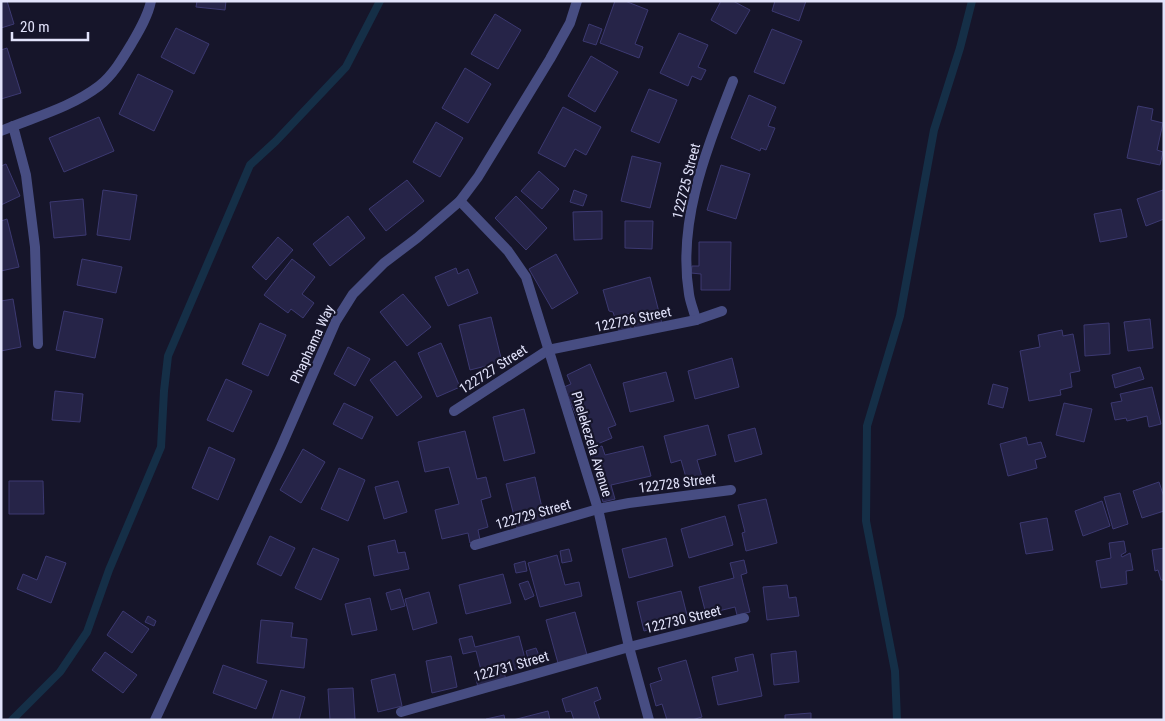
<svg xmlns="http://www.w3.org/2000/svg" width="1165" height="721" font-family="'Roboto Condensed',sans-serif">
  <style>
    .lines { fill: none; stroke-linecap: round; stroke-linejoin: round }
    .stream { stroke: #152f47; stroke-width: 8 }
    .building { fill: #262448; stroke: #3c3971 }
    .street { stroke: #474d82; stroke-width: 10 }
    .labels { text-anchor: middle; stroke-width: 4.5; stroke-linejoin: round; paint-order: stroke }
    .street-label { font-size: 14px; fill: #e2e3fb; stroke: #16152a }
  </style>
  <rect width="100%" height="100%" fill="#16152a"/>
  <g class="lines">
    <g class="stream">
      <path d="M12,720L60,672L87,632L109,570L161,447L164,391L168,356L250,165L276,141L346,67L380,1"/>
      <path d="M897,720L895,671L866,521L867,426L900,316L934,130L960,48L972,1"/>
    </g>
  </g>
  <g class="building">
    <path d="M1,1H7L14,24L1,28Z"/>
    <path d="M197,1H226L225,10L196,7Z"/>
    <path d="M615,1H625L648,10L635,44L643,47L639,58L600,43Z"/>
    <path d="M721,1H733L750,10L736,34L711,20Z"/>
    <path d="M775,1H806L799,21L772,11Z"/>
    <path d="M495,14L521,30L498,69L471,54Z"/>
    <path d="M589,24L602,29L596,45L583,41Z"/>
    <path d="M176,28L209,44L194,74L161,57Z"/>
    <path d="M772,29L802,41L784,84L754,72Z"/>
    <path d="M679,33L708,45L698,67L706,70L701,80L692,76L688,86L660,73Z"/>
    <path d="M7,48L21,93L1,99V50Z"/>
    <path d="M591,56L618,72L595,112L568,96Z"/>
    <path d="M465,68L491,84L468,123L442,108Z"/>
    <path d="M138,74L173,91L154,131L119,114Z"/>
    <path d="M649,89L677,100L659,143L631,131Z"/>
    <path d="M749,95L776,107L768,126L775,128L766,150L761,148L760,151L731,138Z"/>
    <path d="M1138,106L1153,109L1151,120L1163,123L1157,150L1163,152L1160,165L1127,158Z"/>
    <path d="M563,107L601,127L586,155L575,149L565,167L538,153Z"/>
    <path d="M99,117L114,151L64,172L49,138Z"/>
    <path d="M436,122L463,138L440,177L413,162Z"/>
    <path d="M632,156L661,163L650,208L621,201Z"/>
    <path d="M6,164L20,196L1,205V166Z"/>
    <path d="M721,165L750,174L736,219L707,210Z"/>
    <path d="M539,171L559,189L542,209L521,191Z"/>
    <path d="M407,180L424,201L386,231L369,209Z"/>
    <path d="M103,190L137,195L130,240L97,235Z"/>
    <path d="M574,190L587,195L583,206L570,202Z"/>
    <path d="M1163,190L1164,219L1146,226L1137,199Z"/>
    <path d="M516,196L547,228L526,250L495,218Z"/>
    <path d="M83,199L86,235L54,238L50,202Z"/>
    <path d="M1121,209L1127,237L1100,242L1094,214Z"/>
    <path d="M602,211V239L574,240L573,212Z"/>
    <path d="M348,216L365,238L330,266L313,244Z"/>
    <path d="M7,219L19,267L1,271V221Z"/>
    <path d="M625,221H653L652,249L625,248Z"/>
    <path d="M278,237L293,250L266,280L252,267Z"/>
    <path d="M699,242H731L730,290H701V274L691,273L692,266H699Z"/>
    <path d="M556,254L578,293L552,309L529,269Z"/>
    <path d="M82,259L122,267L116,293L77,285Z"/>
    <path d="M292,259L315,277L302,294L314,303L303,318L291,309L288,313L264,295Z"/>
    <path d="M456,268L458,274L468,269L478,293L448,306L435,277Z"/>
    <path d="M650,277L662,324L636,331L631,313L615,318L613,312L609,311L603,290Z"/>
    <path d="M403,294L431,327L407,346L380,312Z"/>
    <path d="M13,299L21,347L1,351V301Z"/>
    <path d="M64,311L103,319L95,358L56,350Z"/>
    <path d="M491,317L502,362L470,370L459,325Z"/>
    <path d="M629,318L631,328L619,331L617,321Z"/>
    <path d="M1150,319L1153,348L1128,351L1124,322Z"/>
    <path d="M260,323L286,335L268,376L242,364Z"/>
    <path d="M1109,323L1110,354L1085,356L1084,325Z"/>
    <path d="M1062,330L1063,336L1073,334L1080,371L1070,373L1072,387L1060,390L1061,395L1029,401L1020,351L1040,347L1038,335Z"/>
    <path d="M441,343L460,387L437,397L418,353Z"/>
    <path d="M348,347L370,359L355,386L334,374Z"/>
    <path d="M732,358L739,387L695,399L688,371Z"/>
    <path d="M395,361L422,397L397,416L370,380Z"/>
    <path d="M590,364L616,425L608,428L612,438L595,445L591,437L586,439L564,387L571,384L567,375Z"/>
    <path d="M1140,367L1144,379L1115,388L1112,375Z"/>
    <path d="M666,372L674,401L630,412L623,383Z"/>
    <path d="M226,379L252,391L233,432L207,420Z"/>
    <path d="M993,384L1008,388L1003,408L988,404Z"/>
    <path d="M1152,387L1161,424L1149,427L1147,416L1127,421L1126,418L1115,420L1111,403L1122,401L1120,394Z"/>
    <path d="M55,391L83,394L80,422L52,420Z"/>
    <path d="M344,403L373,417L362,439L333,424Z"/>
    <path d="M1064,403L1092,409L1084,442L1056,435Z"/>
    <path d="M524,409L535,453L504,461L493,417Z"/>
    <path d="M708,425L716,455L697,460L702,477L687,481L681,460L671,463L664,436Z"/>
    <path d="M755,428L762,454L735,462L728,435Z"/>
    <path d="M465,431L477,479L486,477L491,497L481,500L488,527L478,530L480,540L470,543L468,533L442,539L435,510L459,504L449,467L425,472L418,442Z"/>
    <path d="M1026,437L1028,445L1041,442L1046,457L1035,460L1037,468L1008,476L1000,444Z"/>
    <path d="M602,446L605,455L643,446L651,476L611,485L615,499L603,502L600,490L608,488L601,458L593,460L590,450Z"/>
    <path d="M209,447L235,459L218,500L192,488Z"/>
    <path d="M303,449L325,462L301,503L280,490Z"/>
    <path d="M339,468L365,480L348,521L321,509Z"/>
    <path d="M535,477L545,521L517,528L506,484Z"/>
    <path d="M9,481H43L44,514H9Z"/>
    <path d="M398,481L407,512L384,519L375,487Z"/>
    <path d="M1159,482L1164,497V511L1142,518L1133,491Z"/>
    <path d="M1120,493L1128,524L1113,529L1104,497Z"/>
    <path d="M766,499L777,543L746,551L742,533L745,532L738,505Z"/>
    <path d="M1102,501L1110,526L1083,536L1075,511Z"/>
    <path d="M725,516L733,545L689,558L681,529Z"/>
    <path d="M1047,518L1053,550L1026,554L1020,523Z"/>
    <path d="M270,536L295,548L281,576L257,564Z"/>
    <path d="M666,538L673,566L629,578L622,549Z"/>
    <path d="M395,540L398,553L405,552L409,569L374,576L368,546Z"/>
    <path d="M1124,541L1126,552L1121,555L1122,557L1130,553L1133,570L1126,571L1127,584L1101,588L1096,561L1111,558L1109,543Z"/>
    <path d="M313,548L339,559L321,600L295,588Z"/>
    <path d="M1164,548V580H1161L1158,570L1155,571L1152,550Z"/>
    <path d="M569,549L572,561L562,563L560,551Z"/>
    <path d="M557,555L565,585L579,582L582,596L540,607L528,563Z"/>
    <path d="M46,556L66,563L51,603L17,589L23,574L37,580Z"/>
    <path d="M744,560L747,573L741,575L750,612L737,615L735,607L706,614L699,587L734,578L730,563Z"/>
    <path d="M525,561L527,571L516,573L514,564Z"/>
    <path d="M503,574L511,603L466,614L459,585Z"/>
    <path d="M528,581L534,596L525,600L519,584Z"/>
    <path d="M787,585L789,598L796,597L799,616L767,620L763,587Z"/>
    <path d="M400,589L405,606L391,610L386,593Z"/>
    <path d="M681,591L688,619L644,631L637,602Z"/>
    <path d="M429,592L437,623L413,630L405,599Z"/>
    <path d="M370,598L377,630L352,635L345,604Z"/>
    <path d="M123,611L149,629L132,653L107,635Z"/>
    <path d="M575,612L587,655L558,663L546,620Z"/>
    <path d="M148,616L156,621L154,626L145,622Z"/>
    <path d="M261,620L293,623L291,637L307,639L304,668L257,663Z"/>
    <path d="M472,636L475,647L519,636L527,666L504,672L506,680L478,687L474,672L481,670L476,651L463,654L459,639Z"/>
    <path d="M536,648L540,658L529,662L526,651Z"/>
    <path d="M796,651L799,682L774,685L771,654Z"/>
    <path d="M105,652L137,675L123,693L92,670Z"/>
    <path d="M753,654L762,696L718,705L712,677L738,671L735,658Z"/>
    <path d="M451,656L457,687L432,693L426,661Z"/>
    <path d="M686,660L702,717L692,720H667L662,704L656,706L650,684L662,680L658,668Z"/>
    <path d="M223,665L267,681L256,709L213,693Z"/>
    <path d="M395,674L402,706L378,712L371,680Z"/>
    <path d="M597,687L601,699L594,702L600,720H574L571,711L566,712L562,699Z"/>
    <path d="M353,688L355,719L330,720L328,689Z"/>
    <path d="M281,690L305,697L299,720H272Z"/>
    <path d="M548,711L550,720H513Z"/>
    <path d="M811,713V720H785V715Z"/>
    <path d="M504,715L505,720H486V719Z"/>
  </g>
  <g class="lines">
    <g class="street">
      <path d="M13,126L26,175L35,247L38,344"/>
      <path d="M1,131C34,117 70,108 99,86C113,75 123,58 132,43C139,31 148,16 151,1"/>
      <path d="M460,201L508,251L526,277L598,509L629,647L649,720"/>
      <path d="M696,320C694,311 690,302 689,294C677,220 707,149 733,81"/>
      <path d="M454,411L548,350L696,320L722,311"/>
      <path d="M475,545L598,509L629,503L731,490"/>
      <path d="M401,712L629,647L744,618"/>
      <path d="M155,720L281,447L336,321L353,294L384,263L417,238L460,201L478,177L550,59L570,23L577,1"/>
    </g>
  </g>
  <g class="labels">
    <g class="street-label">
      <text transform="translate(686 181) rotate(-76)" y="5">122725 Street</text>
      <text transform="translate(633 319) rotate(-12)" y="5">122726 Street</text>
      <text transform="translate(312 344) rotate(-65)" y="5">Phaphama Way</text>
      <text transform="translate(493 369) rotate(-33)" y="5">122727 Street</text>
      <text transform="translate(592 444) rotate(73)" y="5">Phelekezela Avenue</text>
      <text transform="translate(677 483) rotate(-7)" y="5">122728 Street</text>
      <text transform="translate(533 514) rotate(-16)" y="5">122729 Street</text>
      <text transform="translate(683 619) rotate(-14)" y="5">122730 Street</text>
      <text transform="translate(511 666) rotate(-16)" y="5">122731 Street</text>
    </g>
  </g>
  <rect width="1165" height="721" fill="none" stroke="#e2e3fb" stroke-width="5"/>
  <path d="M12 32v8h76v-8" fill="none" stroke="#e2e3fb" stroke-width="2.5"/>
  <text x="20" y="32" font-size="15" fill="#e2e3fb" stroke="#16152a" stroke-width="4" paint-order="stroke">20 m</text>
</svg>
